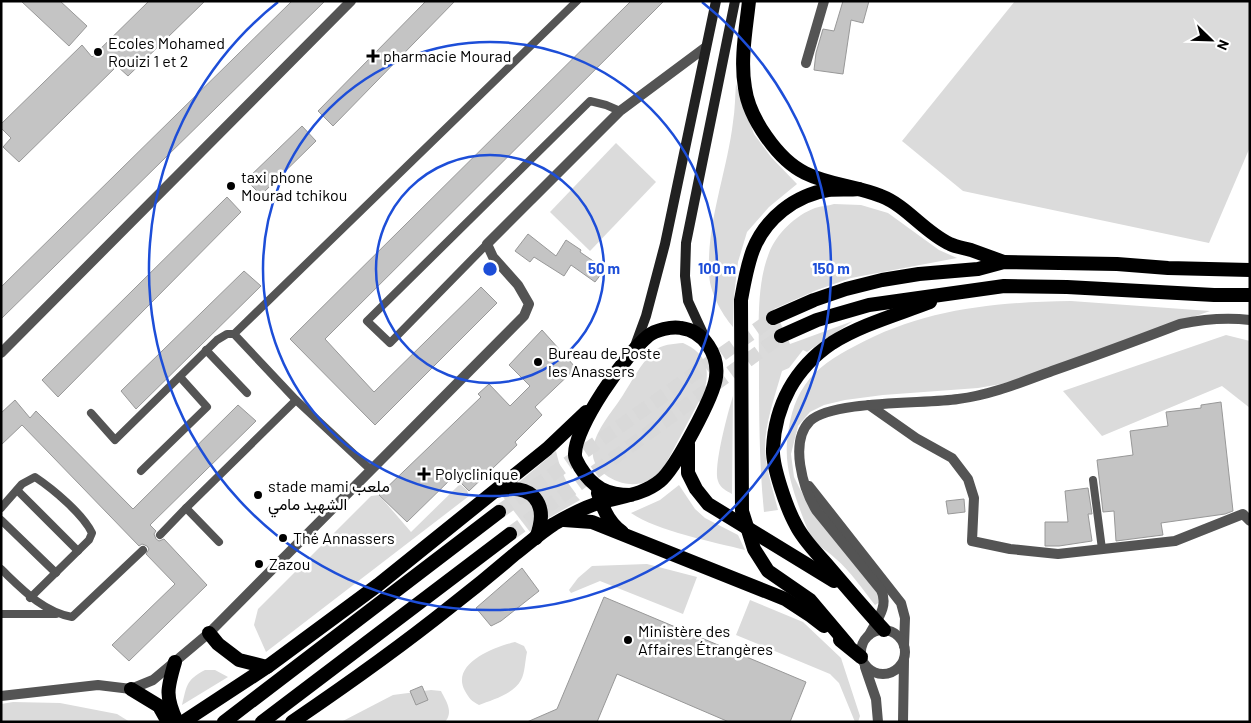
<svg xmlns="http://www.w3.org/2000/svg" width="1251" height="723" font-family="Barlow,Vazirmatn,sans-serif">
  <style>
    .green { fill: #dbdbdb }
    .building { fill: #c4c4c4; stroke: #989898 }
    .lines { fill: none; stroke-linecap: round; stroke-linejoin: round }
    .trunk-tunnel { stroke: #d9d9d9; stroke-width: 14; stroke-dasharray: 14 7; stroke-linecap: butt }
    .service { stroke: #545454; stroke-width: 8 }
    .minor { stroke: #545454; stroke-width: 10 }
    .tertiary { stroke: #545454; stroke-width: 10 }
    .secondary { stroke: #212121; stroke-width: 10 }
    .trunk { stroke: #000; stroke-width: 14 }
    .ring { fill: none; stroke: #1d4ed8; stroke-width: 2.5 }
    .poi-dot { fill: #000; stroke: #fff; stroke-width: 2 }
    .labels { text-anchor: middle; stroke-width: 5; stroke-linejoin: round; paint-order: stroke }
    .poi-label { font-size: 16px; fill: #000; stroke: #fff; text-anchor: start }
    .centre { fill: #1d4ed8; stroke: #fff; stroke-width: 2.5 }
    .ring-label { font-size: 15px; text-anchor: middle; font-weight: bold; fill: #1d4ed8; stroke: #fff; stroke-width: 5; stroke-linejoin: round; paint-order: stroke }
  </style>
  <rect width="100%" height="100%" fill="#fff"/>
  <g class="green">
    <path d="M1015,1H1250V147L1209,243L963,191L902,141Z"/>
    <path d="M736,84L754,134L771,157L797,184L769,207L747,232L738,262L734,296L733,327C721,313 709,291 709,272C707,221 727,172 733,122C735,110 735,97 736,84Z"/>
    <path d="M616,143L656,182L590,251L550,212Z"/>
    <path d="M834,204L861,205L888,213L939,250L957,258L851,278L817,290L774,309L790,344L853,321L807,352L803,350L789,368L782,371C775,396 765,423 765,448C766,470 773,490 778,510L764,512C759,462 759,412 759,363C759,327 756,286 769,253C776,234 796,215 815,208C821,206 828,206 834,204Z"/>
    <path d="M1071,301L1210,311L1007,383L978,388L883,395L845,400L824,405L810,412L798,426L791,454L794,477L800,489L810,507L875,584L880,602L875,605C863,590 851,572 836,559C829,552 819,547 813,539C808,532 805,523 802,515C793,491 785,468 787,442C789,422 793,402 805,385C817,367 836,356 855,346C923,309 995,302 1071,301Z"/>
    <path d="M1226,335L1250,341V408L1222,386L1102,436L1063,391Z"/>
    <path d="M683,343C706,353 711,369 704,392L663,469C655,480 642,485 629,484C619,483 610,479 602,472C577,449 610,416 623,395C632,381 641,363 654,351C662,344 673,344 683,343Z"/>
    <path d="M733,396L732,494C727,491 720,488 718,481C713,467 728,412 733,396Z"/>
    <path d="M556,451C560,469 567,487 580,500L547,519L518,483Z"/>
    <path d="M460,484L467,490L469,496L266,652L254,625L258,609L371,496L379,495L411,532Z"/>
    <path d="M679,485L695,509L705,518L738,535L745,550C714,542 657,531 631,513L660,500Z"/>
    <path d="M508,495C525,495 532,502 537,517L530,532L503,497Z"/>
    <path d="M647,564L697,577L683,614L600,581L571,593L569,590L578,578L592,566Z"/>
    <path d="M750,600L803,622L841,658L860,716L858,722H855L839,683L830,674L736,635Z"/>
    <path d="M515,642L524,646L527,652C525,661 525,673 521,680C514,694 492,700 479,705C471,701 469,698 465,691C450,664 494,647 515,642Z"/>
    <path d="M205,670H215L228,677L182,705C187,685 186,680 205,670Z"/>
    <path d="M431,690L441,691C446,701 454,712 445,722H341L393,695Z"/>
    <path d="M13,702L60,703L117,714L130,722H1V704Z"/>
  </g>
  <g class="building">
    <path d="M21,1H60L87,26L69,46Z"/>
    <path d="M149,1H205L128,76L117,66L19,162L3,147L11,138L1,128V124L82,45L92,57Z"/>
    <path d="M292,1H325L1,319V287Z"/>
    <path d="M426,1H455L333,126L318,111Z"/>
    <path d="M631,1H664L325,339L374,392L481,287L497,303L375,425L290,339Z"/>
    <path d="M843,1H869L863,23L851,20L843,74L814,70L816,53L823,29L834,31Z"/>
    <path d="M302,126L316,141L261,195L246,180Z"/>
    <path d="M227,197L241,212L58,397L42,380Z"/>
    <path d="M528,234L556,256L566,240L581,250L580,252L605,269L595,282L571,265L564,276L534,257L530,262L515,251Z"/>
    <path d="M244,271L261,286L136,409L121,391Z"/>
    <path d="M542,330L576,368L535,407L542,415L515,442L517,445L469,491L454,476L407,522L379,495L481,397L478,394L489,384L510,406L530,386L509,365Z"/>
    <path d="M15,400L30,418L36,411L133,509L238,405L256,421L150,525L156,531L154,534L156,539L159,541L164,539L207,585L129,661L112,645L175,584L146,554L149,549L147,546L142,544L139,546L22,425L1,445V413Z"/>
    <path d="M1221,402L1233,511L1225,514L1161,523L1163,535L1116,541L1114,511L1103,512L1097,460L1133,455L1130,431L1168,426L1166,412L1201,408V405Z"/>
    <path d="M1088,488L1092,514H1088L1092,541L1059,546H1045V522H1068L1065,491Z"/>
    <path d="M964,499L965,512L948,514L946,501Z"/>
    <path d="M522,568L539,591L501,621L491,626L476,608Z"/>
    <path d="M604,597L806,682L790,722H729L617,674L597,722H527L557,709Z"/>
    <path d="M422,686L428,700L416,705L410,691Z"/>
  </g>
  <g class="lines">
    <g class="trunk-tunnel">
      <path d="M499,512L773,318"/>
      <path d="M510,534L781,336"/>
    </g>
    <g class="service">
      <path d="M487,244L390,343L367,321L590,101L606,105L620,111"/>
      <path d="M206,350L247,393"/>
      <path d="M91,413L115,440L217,340L227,334H234"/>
      <path d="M371,470L296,400L234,334L577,1"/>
      <path d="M141,471L207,407L180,377"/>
      <path d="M1093,480L1102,549"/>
      <path d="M17,490L78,551"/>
      <path d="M1,508L22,484L35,477C53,489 83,514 92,533L89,540L30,598"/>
      <path d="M186,508L219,542"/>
      <path d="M1,520L56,573"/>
      <path d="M160,535L186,508L296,400"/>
      <path d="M1,569C22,589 42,611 72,617L143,550"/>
      <path d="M1,614H56"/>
    </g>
    <g class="minor">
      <path d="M806,63L824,1"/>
      <path d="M1,353L351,1"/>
      <path d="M869,405L916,438L952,458L968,479L974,498L972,541L1010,549L1058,554L1175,541L1243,514L1250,521"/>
      <path d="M1,696L98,685L131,689L153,680L209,633L524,316L529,304L518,285L493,257L487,244L620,111L706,47"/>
    </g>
    <g class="tertiary">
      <path d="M809,486L901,603L905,618L904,646"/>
      <circle cx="883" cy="652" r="22"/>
      <path d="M869,635C877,620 889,606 881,590L816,510C803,488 789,442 810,421C832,400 926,404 958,399C991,395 1022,382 1052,371C1095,356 1138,340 1180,324C1204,319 1225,317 1250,320"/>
      <path d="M865,667L876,699L878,722"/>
      <path d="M903,722L904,660"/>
    </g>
    <g class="secondary">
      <path d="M706,340L688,301L685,276L686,243L735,1"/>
      <path d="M635,346L646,316L665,244L716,1"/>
    </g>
    <g class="trunk">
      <path d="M749,1C746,29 740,60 745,88C749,118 778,160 805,173C829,185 857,186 881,196C907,206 924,232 950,244C956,247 964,248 971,250C982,254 993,258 1004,262"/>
      <path d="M773,318L814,300L846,289L882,280L919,274L978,269L1004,262L1117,264L1168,268L1250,270"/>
      <path d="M781,336L817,320L869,305L1004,286L1067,287L1214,295H1250"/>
      <path d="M688,444V473L696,489L708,504L834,581"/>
      <path d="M496,491C532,482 550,503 536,538"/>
      <path d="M598,493C602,507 610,524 622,532"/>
      <path d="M564,520L592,522L785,599L811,616L824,626"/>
      <path d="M884,630C865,609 847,588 829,567C817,553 804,541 796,525C787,509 772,466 773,449C775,405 795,368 832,343C860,325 899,314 930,302"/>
      <path d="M209,633L218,644L239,660L267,667"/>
      <path d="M840,640L861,657"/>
      <path d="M848,645L810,600L768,571L754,549L742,511L741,300C744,283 747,266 753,250C765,219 795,195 828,190C838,189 849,190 859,189"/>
      <path d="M175,662C167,689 165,696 177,722"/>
      <path d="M131,689L159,706L168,722"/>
      <path d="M183,722L267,667L378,585L547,449L586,412"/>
      <path d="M224,722L499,512"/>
      <path d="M262,722L510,534"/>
      <path d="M292,722C345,686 400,647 450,607C472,590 494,572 515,554C528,544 540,533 554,524C568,516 586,506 602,502C622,496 643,495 660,481C675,469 714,396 716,377C719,355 704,331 681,328C672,326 655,330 648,336C626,354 574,427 575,455C575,459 578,463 580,467C593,488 607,495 631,495"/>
    </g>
  </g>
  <g class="ring">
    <circle cx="490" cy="269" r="114"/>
    <circle cx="490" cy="269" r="227"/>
    <path d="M702 2A341 341 0 1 1 278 2"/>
  </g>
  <g class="poi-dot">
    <circle cx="98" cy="52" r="5"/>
    <path d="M370.5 48.5h5v5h5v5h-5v5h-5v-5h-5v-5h5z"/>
    <circle cx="231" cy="186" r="5"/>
    <circle cx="538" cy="362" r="5"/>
    <path d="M421.5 466.5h5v5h5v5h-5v5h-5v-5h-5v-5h5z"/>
    <circle cx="258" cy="495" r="5"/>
    <circle cx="283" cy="538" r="5"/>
    <circle cx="259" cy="564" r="5"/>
    <circle cx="628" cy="640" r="5"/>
  </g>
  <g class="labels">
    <g class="poi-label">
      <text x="108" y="49">Ecoles Mohamed<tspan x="108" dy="18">Rouizi 1 et 2</tspan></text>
      <text x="383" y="62">pharmacie Mourad</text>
      <text x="241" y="183">taxi phone<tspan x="241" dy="18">Mourad tchikou</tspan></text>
      <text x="548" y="359">Bureau de Poste<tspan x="548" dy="18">les Anassers</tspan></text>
      <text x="435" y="480">Polyclinique</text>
      <text x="268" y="492">stade mami ملعب<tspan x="268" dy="18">الشهيد مامي</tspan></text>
      <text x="293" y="544">Thé Annassers</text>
      <text x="269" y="570">Zazou</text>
      <text x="638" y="637">Ministère des<tspan x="638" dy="18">Affaires Étrangères</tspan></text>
    </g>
  </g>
  <circle cx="490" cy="269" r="8" class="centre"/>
  <g class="ring-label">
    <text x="604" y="274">50 m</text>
    <text x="717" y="274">100 m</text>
    <text x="831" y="274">150 m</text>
  </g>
  <rect width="1251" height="723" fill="none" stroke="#000000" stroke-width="5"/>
  <g transform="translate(1211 40) rotate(113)" stroke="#ffffff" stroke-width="4" paint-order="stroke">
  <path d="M0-4L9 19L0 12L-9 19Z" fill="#000000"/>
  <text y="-8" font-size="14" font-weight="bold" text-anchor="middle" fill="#000000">N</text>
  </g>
</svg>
